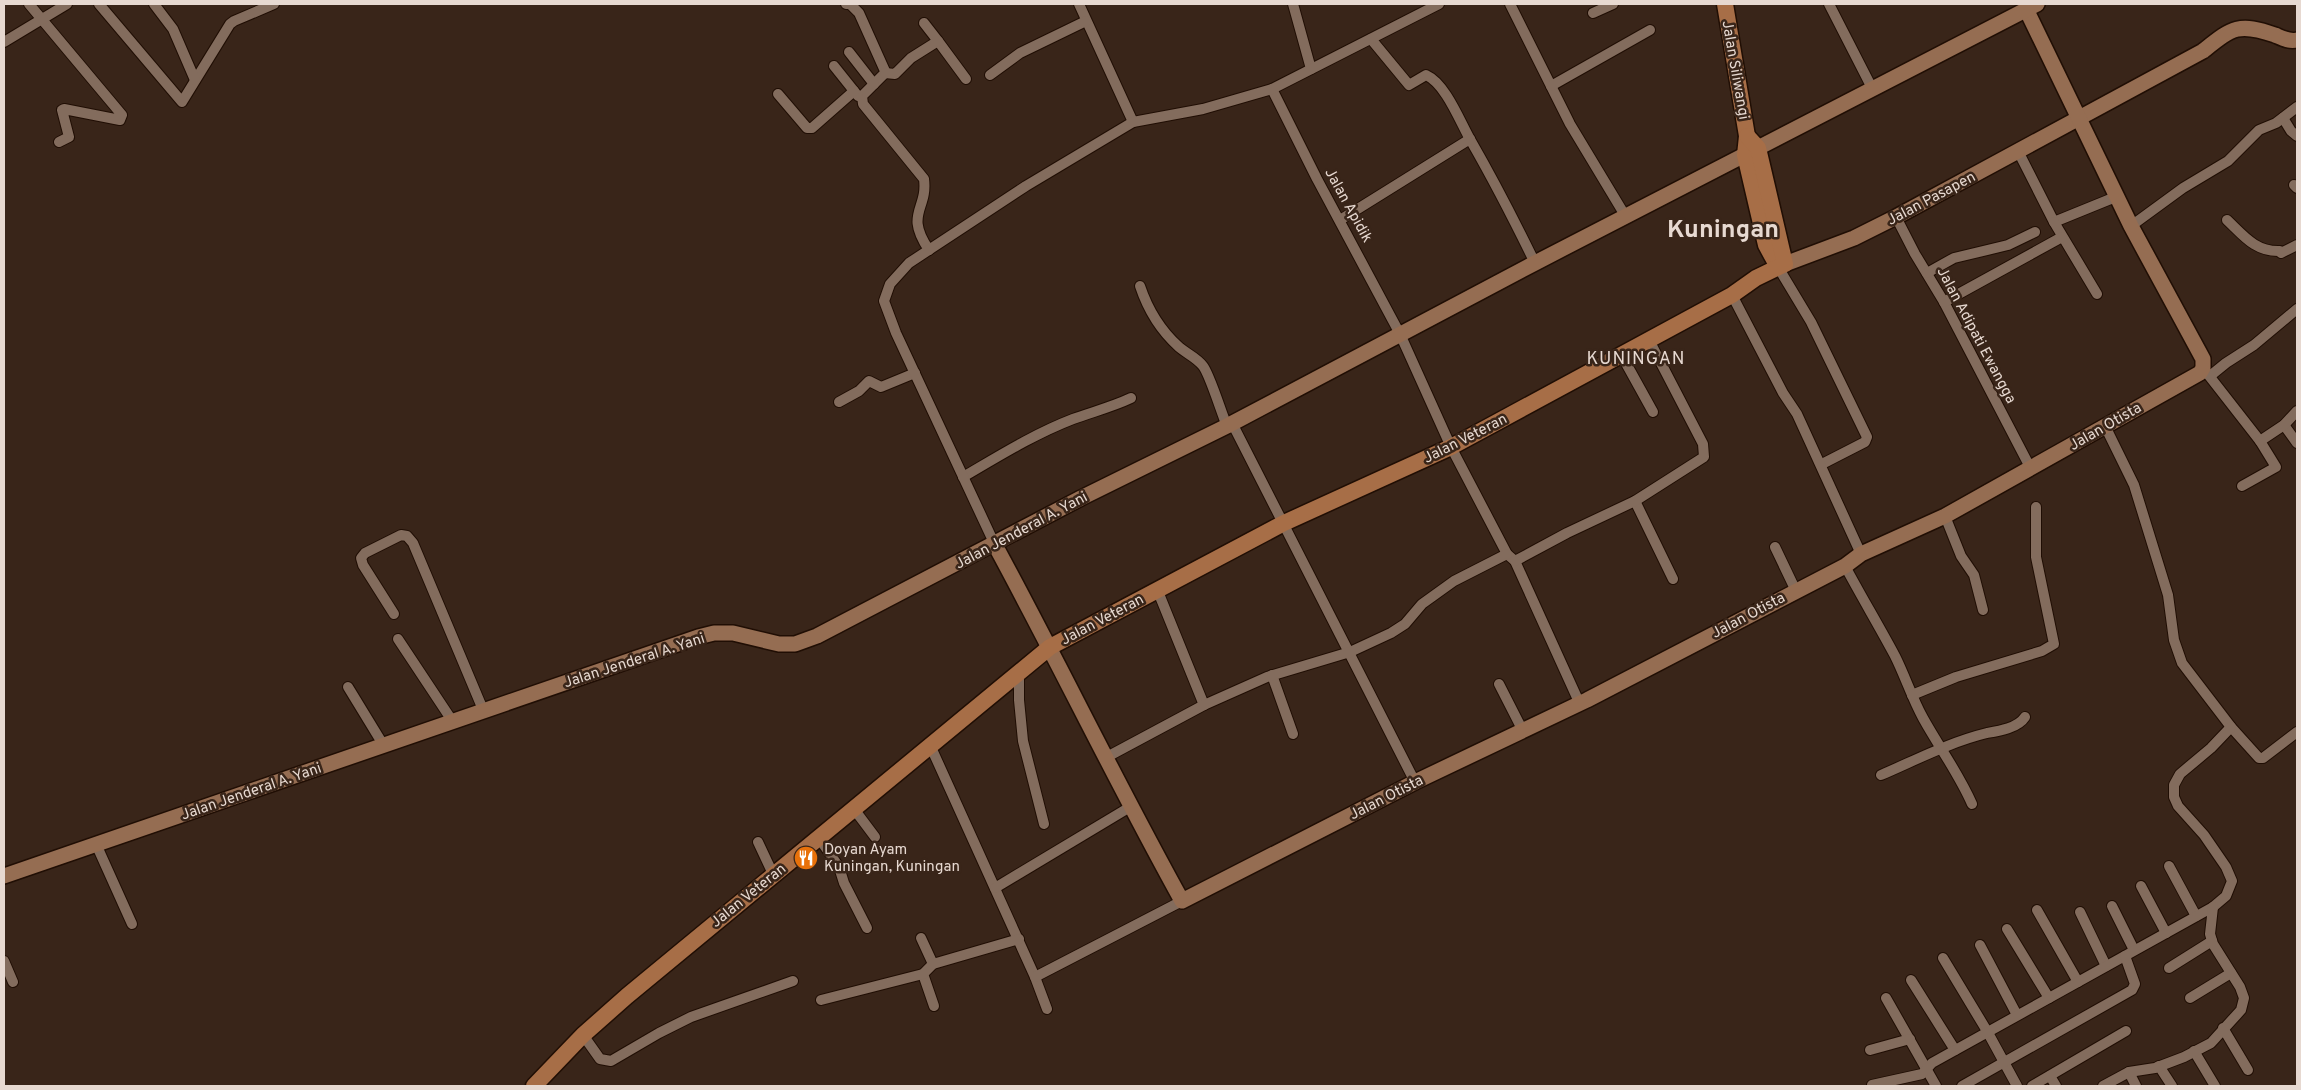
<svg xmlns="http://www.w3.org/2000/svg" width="2301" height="1090" font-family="Overpass,sans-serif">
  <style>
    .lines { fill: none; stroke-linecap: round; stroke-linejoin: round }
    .street-casing { stroke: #200e04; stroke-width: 12 }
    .secondary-casing { stroke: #200e04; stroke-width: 18 }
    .primary-casing { stroke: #200e04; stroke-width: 19 }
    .street { stroke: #836c5d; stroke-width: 10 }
    .secondary { stroke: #956d52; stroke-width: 15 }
    .primary { stroke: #a76e47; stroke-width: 16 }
    .labels { text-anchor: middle; stroke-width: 5; stroke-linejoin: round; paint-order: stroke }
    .street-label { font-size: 15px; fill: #e7d9d1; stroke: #392519 }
    .poi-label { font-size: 15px; fill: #e7d9d1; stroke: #392519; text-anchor: start }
    .quarter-label { font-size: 18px; letter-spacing: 1px; fill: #e7d9d1; stroke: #392519 }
    .town-label { font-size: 25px; font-weight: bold; fill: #e7d9d1; stroke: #392519 }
  </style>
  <rect width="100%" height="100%" fill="#392519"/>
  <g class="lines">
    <g class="street-casing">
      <g id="street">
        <path d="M29,4L122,115L120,120L64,109L62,110L69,137L59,142"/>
        <path d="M99,4L182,102L230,24L234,21L274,4"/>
        <path d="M154,4L173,29L195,80"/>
        <path d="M846,4H850L859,13L885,71V73L862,96L863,104L924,179C928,210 904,213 929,250"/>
        <path d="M1079,4L1133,122"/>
        <path d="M1293,4L1311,69"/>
        <path d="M1510,4L1570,124L1626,217"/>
        <path d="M1829,4L1872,88"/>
        <path d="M1593,13L1613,4"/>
        <path d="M1371,39L1409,85L1426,75C1446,84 1460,122 1471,141C1494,181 1515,222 1535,263"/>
        <path d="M938,41L966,79"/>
        <path d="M4,42L67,4"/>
        <path d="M849,52L874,84"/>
        <path d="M834,66L858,96"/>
        <path d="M885,73L895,74L911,58L938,41L924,23"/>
        <path d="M990,75L1020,53L1086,21"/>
        <path d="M1551,86L1650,30"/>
        <path d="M1272,89L1317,179L1400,334L1451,447L1507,554L1515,561L1579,702"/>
        <path d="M778,94L807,128H812L854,91"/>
        <path d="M2283,118L2291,131L2297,136"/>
        <path d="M2018,151L2054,222L2118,196"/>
        <path d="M2294,185L2297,188"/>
        <path d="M1896,217L1915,254L1944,302L2031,469"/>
        <path d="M1340,220L1470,139"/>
        <path d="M2227,220C2243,235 2255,252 2280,251L2281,253L2297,245"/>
        <path d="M2054,222L2097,294"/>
        <path d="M2131,226L2183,188L2228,161L2259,130L2276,123L2297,107"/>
        <path d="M1778,267L1811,322L1867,437L1865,442L1822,464"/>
        <path d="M1927,273L1954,258L2008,245L2035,232"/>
        <path d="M1140,286C1148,310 1160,330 1179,347C1187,354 1196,357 1203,366C1210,375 1221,412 1227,426"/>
        <path d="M1732,295L1783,393L1797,414L1861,554"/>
        <path d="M1944,302L2062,237"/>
        <path d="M1622,356L1653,412"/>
        <path d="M2203,368L2260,441L2276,467L2242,486"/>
        <path d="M2210,376L2226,363L2254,345L2297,309"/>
        <path d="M839,402L859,391L869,381L881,387L915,373"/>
        <path d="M1232,423L1415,782"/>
        <path d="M2284,425L2297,443"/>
        <path d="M2105,426L2134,485L2168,595L2174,640L2182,663L2231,727L2259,758H2263L2297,732"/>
        <path d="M2260,441L2284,425L2297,411"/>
        <path d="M963,477C999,456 1034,434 1073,419C1092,412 1112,407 1131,398"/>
        <path d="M1635,501L1673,579"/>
        <path d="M1945,516L1961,556L1974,575L1983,610"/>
        <path d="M995,545L896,333L884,301L890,284L909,263L1026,186L1133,122L1203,109L1272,89L1439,4"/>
        <path d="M1775,547L1796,591"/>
        <path d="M1515,561L1567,533L1635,501L1704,457L1703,444L1649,340"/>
        <path d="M1845,566C1861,596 1879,626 1895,656C1905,676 1912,698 1923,718C1939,747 1959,774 1972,804"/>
        <path d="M1157,589L1204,705"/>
        <path d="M394,614L363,565L361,558L365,553L401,535L407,536L413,543L484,712"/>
        <path d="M398,639L453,722"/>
        <path d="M1019,672V700L1023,741L1044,824"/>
        <path d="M1272,675L1293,734"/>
        <path d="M1499,684L1523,731"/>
        <path d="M348,687L384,746"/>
        <path d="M1912,695L1956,677L2042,651L2054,644L2036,557V507"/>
        <path d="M930,745L1035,977L1047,1009"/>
        <path d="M1105,758L1204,705L1267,677L1350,652L1391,633L1405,624L1422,604L1454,581L1507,554"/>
        <path d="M1881,775C1916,760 1950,742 1987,733C1999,731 2018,728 2025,717"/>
        <path d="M854,809L875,837"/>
        <path d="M819,838L839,867L844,883L867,928"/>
        <path d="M758,842L773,874"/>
        <path d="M96,844L132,924"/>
        <path d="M2169,866L2196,916"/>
        <path d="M2141,886L2166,933"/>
        <path d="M995,888L1130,807"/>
        <path d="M2112,906L2134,950"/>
        <path d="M2037,910L2078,982"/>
        <path d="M2080,912L2106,966"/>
        <path d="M2007,929L2049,998"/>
        <path d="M921,938L933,964"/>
        <path d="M1980,945L2017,1015"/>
        <path d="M1943,958L1987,1031L2017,1086"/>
        <path d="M4,961L13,982"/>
        <path d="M2169,968L2212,941"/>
        <path d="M923,974L934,1006"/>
        <path d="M1035,977L1182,901"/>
        <path d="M1911,980L1955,1050"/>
        <path d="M1886,998L1936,1086"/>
        <path d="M2190,998L2231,973"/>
        <path d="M821,1000L923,974L933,964L1019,939"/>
        <path d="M2223,1028L2248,1070"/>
        <path d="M583,1035L600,1059L611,1061L659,1033L691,1017L793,981"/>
        <path d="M1870,1050L1910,1039"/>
        <path d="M2194,1051L2215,1086"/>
        <path d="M2159,1066L2172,1086"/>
        <path d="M2129,1072L2136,1086"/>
        <path d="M2050,1076L2056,1086"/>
        <path d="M1872,1085L1922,1074L1932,1063L2213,907L2226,896L2232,881L2226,867L2204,835L2178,806L2174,797V785L2180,774L2211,748L2231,727"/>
        <path d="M1962,1086L2132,990L2135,984L2125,956"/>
        <path d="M2032,1086L2126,1031"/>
        <path d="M2103,1086L2129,1072L2155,1068L2184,1057L2211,1043L2241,1010L2244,998L2240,987L2213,944L2210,934L2213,907"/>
      </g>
    </g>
    <g class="secondary-casing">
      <g id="secondary">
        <path d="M1785,264L1854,238L1896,217L2203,51C2232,28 2238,22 2275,35C2282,38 2289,42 2297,40"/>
        <path d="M995,545C1059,663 1117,784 1182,901L1415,782L1587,700L1845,566L1861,554L1945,516L2200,373L2203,368V359L2131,226L2026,9"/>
        <path d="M4,876L698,637L714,633H733L779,644H795L817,636L1081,498L1227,426L1535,263L2037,4"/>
      </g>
    </g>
    <g class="primary-casing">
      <g id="primary">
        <path d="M1725,4L1747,136L1745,155L1766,245L1778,267"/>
        <path d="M534,1086L583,1035L627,996L1050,647L1284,523L1451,447L1732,295L1756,278L1785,264L1758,148L1747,136"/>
      </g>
    </g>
    <use href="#street" class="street"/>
    <use href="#secondary" class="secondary"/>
    <use href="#primary" class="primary"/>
  </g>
  <defs>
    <g id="restaurant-disc" transform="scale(1.25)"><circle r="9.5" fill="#e8710a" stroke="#392519"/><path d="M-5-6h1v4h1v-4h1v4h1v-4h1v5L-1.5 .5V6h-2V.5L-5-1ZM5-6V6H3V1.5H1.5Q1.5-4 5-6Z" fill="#fff"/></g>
  </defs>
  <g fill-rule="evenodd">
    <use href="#restaurant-disc" x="806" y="858"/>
  </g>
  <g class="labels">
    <g class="street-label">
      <text transform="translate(1736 70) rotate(80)" y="5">Jalan Siliwangi</text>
      <text transform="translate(1931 198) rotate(-28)" y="5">Jalan Pasapen</text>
      <text transform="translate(1349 205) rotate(61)" y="5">Jalan Apidik</text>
      <text transform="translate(1977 335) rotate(62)" y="5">Jalan Adipati Ewangga</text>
      <text transform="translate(2105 426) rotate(-30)" y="5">Jalan Otista</text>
      <text transform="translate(1465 438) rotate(-27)" y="5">Jalan Veteran</text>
      <text transform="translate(1021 530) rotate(-28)" y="5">Jalan Jenderal A. Yani</text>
      <text transform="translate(1748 615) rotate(-28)" y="5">Jalan Otista</text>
      <text transform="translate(1102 619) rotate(-28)" y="5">Jalan Veteran</text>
      <text transform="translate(634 660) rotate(-18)" y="5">Jalan Jenderal A. Yani</text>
      <text transform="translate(251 791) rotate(-19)" y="5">Jalan Jenderal A. Yani</text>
      <text transform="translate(1386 797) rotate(-27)" y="5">Jalan Otista</text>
      <text transform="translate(748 895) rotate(-39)" y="5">Jalan Veteran</text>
    </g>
    <g class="poi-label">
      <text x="824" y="854">Doyan Ayam<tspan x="824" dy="17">Kuningan, Kuningan</tspan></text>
    </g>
    <g class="quarter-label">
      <text x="1636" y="364">KUNINGAN</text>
    </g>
    <g class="town-label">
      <text x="1723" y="237">Kuningan</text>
    </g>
  </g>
  <rect width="2301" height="1090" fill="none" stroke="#e7d9d1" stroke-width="10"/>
</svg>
